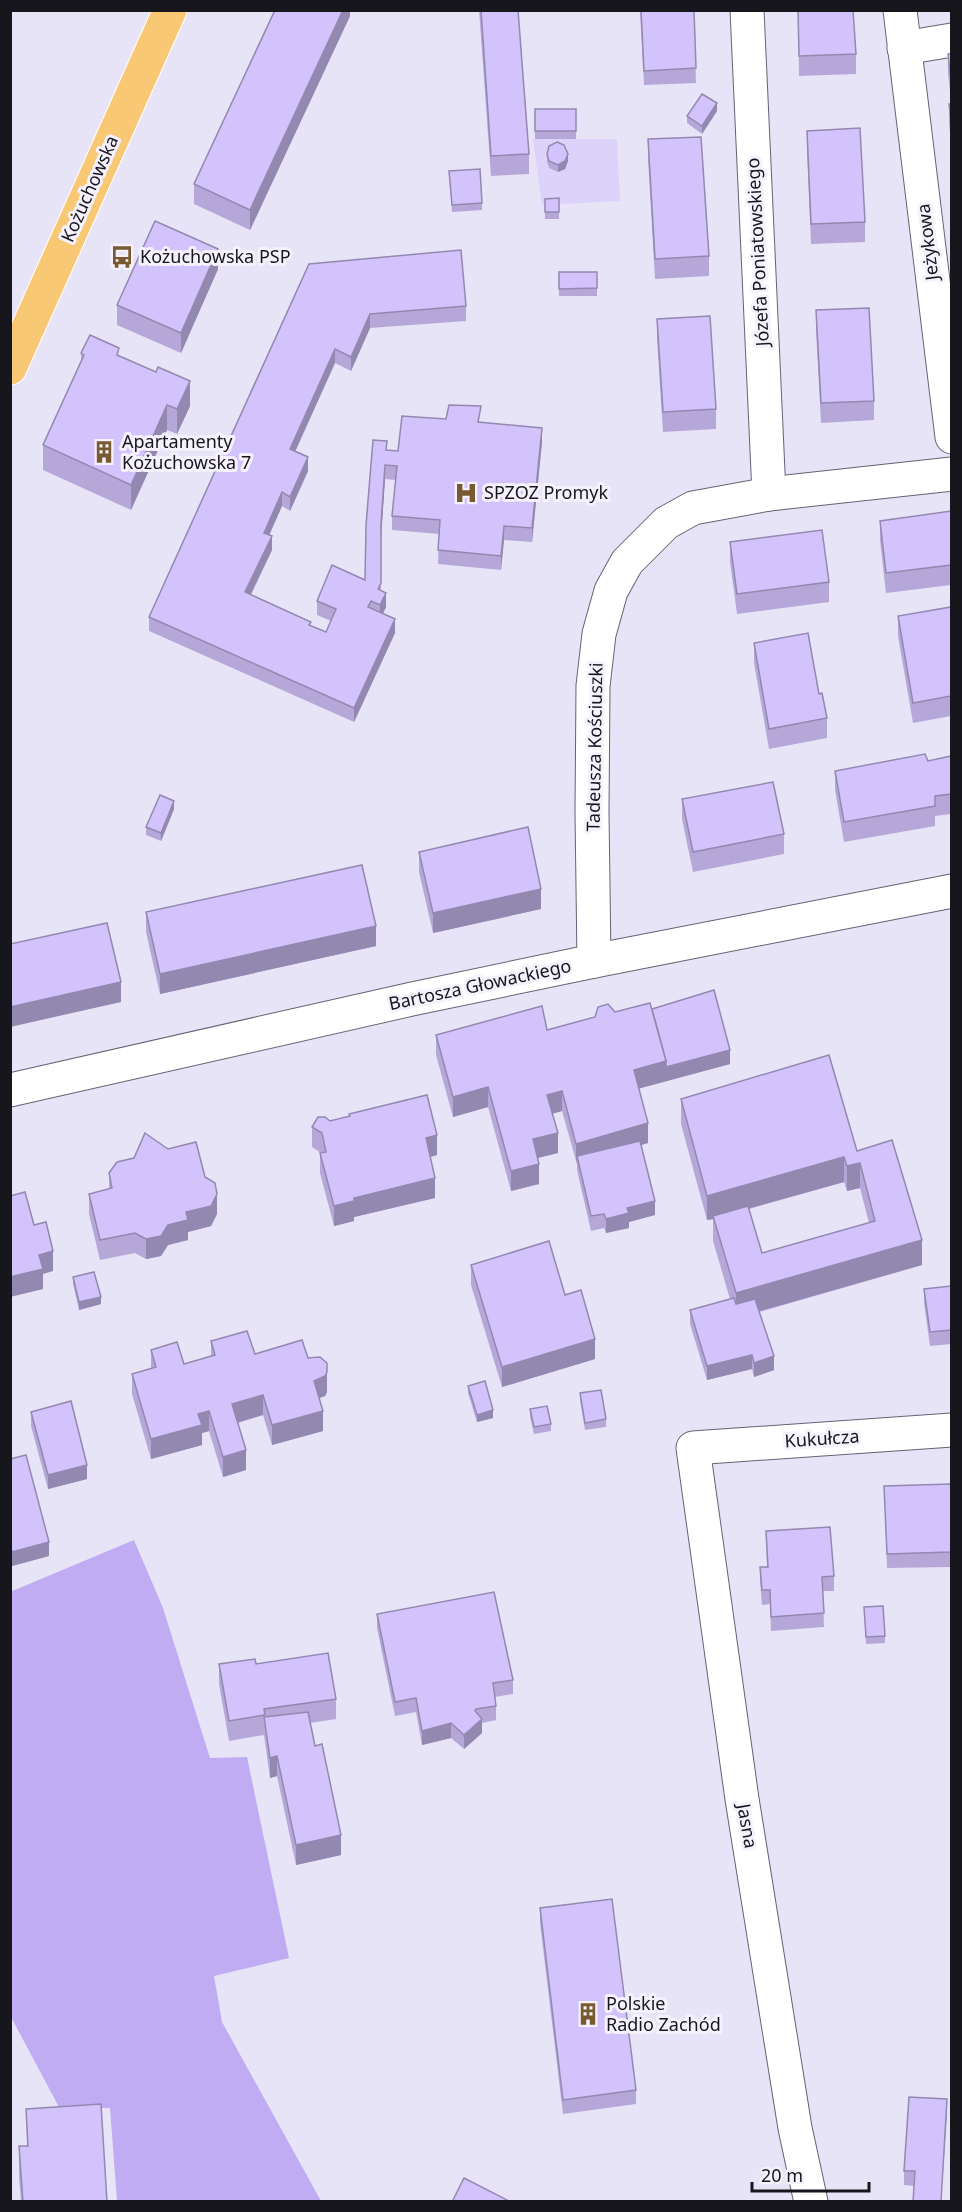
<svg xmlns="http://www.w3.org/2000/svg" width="962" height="2212" font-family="'Noto Sans',sans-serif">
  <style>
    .green { fill: #dcd2fa }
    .forest { fill: #bfacf2 }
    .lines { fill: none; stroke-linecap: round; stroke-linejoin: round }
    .minor-casing { stroke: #666273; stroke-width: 35 }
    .major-casing { stroke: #fff; stroke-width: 35 }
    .minor { stroke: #fff; stroke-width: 33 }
    .major { stroke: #f9c875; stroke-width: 33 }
    .wall { fill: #b5a8d9; fill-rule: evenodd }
    .shaded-wall { fill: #9388b0 }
    .building { fill: #d2c3fc; stroke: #9388b0; stroke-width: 1.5 }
    .labels { text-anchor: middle; stroke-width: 6; stroke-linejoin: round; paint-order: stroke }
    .street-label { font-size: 18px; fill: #18161d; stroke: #f5f2fe }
    .poi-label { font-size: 18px; fill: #18161d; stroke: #f5f2fe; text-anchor: start }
  </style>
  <rect width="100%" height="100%" fill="#e8e4f7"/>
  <path class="green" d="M533,139H617L620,201L542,205Z"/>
  <path class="forest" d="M134,1540L163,1608L210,1758L247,1757L289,1958L214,1976L222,2022L321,2201H117L110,2108L60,2109L11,2017L10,1592Z"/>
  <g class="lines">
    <g class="minor-casing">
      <g id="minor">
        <path d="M747,10L769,494"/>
        <path d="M900,10L952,437"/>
        <path d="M904,48L952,40"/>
        <path d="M594,961L592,812L593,686L599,634L611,591L627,562L666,523L693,508L769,494L952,474"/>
        <path d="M10,1090L412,999L594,961L952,891"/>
        <path d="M811,2202L795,2128L742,1799L693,1448L952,1430"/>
      </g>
    </g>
    <g class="major-casing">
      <path id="major" d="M10,368L170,10"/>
    </g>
    <use href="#minor" class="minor"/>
    <use href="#major" class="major"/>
  </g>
  <g class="wall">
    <path d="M350,10V16L250,230L194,204V184Z"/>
    <path d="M479,10H518L529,154V174L491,176Z"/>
    <path d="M640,10H694L696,83L644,85Z"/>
    <path d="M798,10L856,54V74L799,76Z"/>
    <path d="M948,54H951V100L948,74Z"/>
    <path d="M949,104H951V141L949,124Z"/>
    <rect x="535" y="109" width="41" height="30"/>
    <path d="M717,111L702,134L687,123V116Z"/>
    <path d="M807,131L865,222V242L811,244L807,150Z"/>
    <path d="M648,139L709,256V276L655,279L648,159Z"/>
    <path d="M547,154L568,161L565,169L558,172L549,168L547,161Z"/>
    <path d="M449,171L482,203V210L452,212Z"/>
    <path d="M559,198V219H545V199Z"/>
    <path d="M309,264L466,306V321L370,328L351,371L335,363L295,451L308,471L290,511L282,506L269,535L272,550L251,595L311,626L326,632L331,621L317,615V601L365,580L387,450L398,451L480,422L542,442L532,542L504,540L501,570L438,564L439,534L392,530V516L396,480L385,479L381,538V590L386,607L383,614L395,633L354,722L149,631V617Z"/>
    <path d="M218,269L181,353L117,325V305Z"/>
    <rect x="559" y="272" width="38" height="24"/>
    <path d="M816,310L874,401V420L821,423L816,330Z"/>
    <path d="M657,319L716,409V429L663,432L657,339Z"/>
    <path d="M81,353L119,355L190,406L177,434L167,430L131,510L43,470V445L81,362Z"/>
    <path d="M951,511V585L886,593L880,541V521Z"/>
    <path d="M730,542L829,582V602L737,614L730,562Z"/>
    <path d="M951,607V716L913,723L898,636V616Z"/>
    <path d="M754,643L819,694L827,718V738L769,749L754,663Z"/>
    <path d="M951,756V814L935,816V826L844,842L835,790V771L928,761Z"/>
    <path d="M682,799L784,834V854L693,872L682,819Z"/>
    <path d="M174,809L161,841L146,835V827Z"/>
    <path d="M419,852L541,909L433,933L419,872Z"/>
    <path d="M146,912L376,946L160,994L146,932Z"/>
    <path d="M652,1009L730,1064L639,1088L648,1143L641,1145L655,1215L629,1222V1228L606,1233L604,1228L591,1231L577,1170V1164L562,1111L552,1114L558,1153L538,1158L539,1184L511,1191L488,1107L453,1117L436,1055V1035L547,1030L615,1012Z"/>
    <path d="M681,1099L857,1151L922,1265L759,1312L774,1370L754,1377L752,1369L707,1380L690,1324V1310L730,1299L713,1241V1219L707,1220L681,1124ZM844,1182L847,1191L860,1188L869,1223L762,1253L749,1209Z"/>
    <path d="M349,1114L437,1155L430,1157L435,1198L354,1217V1221L334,1226L320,1173V1153H321L312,1147V1127L349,1117Z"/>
    <path d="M109,1173L205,1177L217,1214L211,1226L188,1232V1240L168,1245L161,1256L146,1259L135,1253L100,1260L89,1214V1194L109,1189Z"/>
    <path d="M471,1265L565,1295L595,1359L502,1387L471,1285Z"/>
    <path d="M73,1277L101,1304L79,1310L73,1284Z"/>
    <path d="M951,1286V1344L930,1346L924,1303V1289Z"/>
    <path d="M211,1341L255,1354L308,1358L327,1392L325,1396L319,1398L323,1431L272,1445L263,1415L238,1423L246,1470L223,1477L209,1431L202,1433V1445L151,1459L132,1394V1374L151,1368V1350L184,1364L211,1356Z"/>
    <path d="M468,1386L493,1418L477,1422L468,1393Z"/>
    <path d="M580,1393L606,1419V1427L585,1430L580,1400Z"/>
    <path d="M530,1409L551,1424V1431L534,1434L530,1417Z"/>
    <path d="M31,1412L87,1479L48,1489L31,1426Z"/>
    <path d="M10,1459L49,1556L12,1566L10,1558Z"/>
    <path d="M951,1484V1567L887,1568L884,1486Z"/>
    <path d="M766,1531L834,1576V1591H823L824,1627L771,1631L770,1604L762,1605L760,1581V1567H767Z"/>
    <path d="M864,1607L885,1636V1643L866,1644Z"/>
    <path d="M377,1614L513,1680V1694L495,1697L496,1706V1720L482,1723V1733L464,1749L451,1738L422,1745L416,1712L395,1716L377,1628Z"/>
    <path d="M219,1664H256L336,1699V1719L310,1723L341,1855L296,1865L277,1776L270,1778L264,1735L229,1741L219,1684Z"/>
    <path d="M540,1908L636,2090V2104L563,2114L540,1923Z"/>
    <path d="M26,2109L107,2202H21L19,2177V2146H27Z"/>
    <path d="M947,2113L914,2186L904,2185V2171Z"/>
  </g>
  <g class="shaded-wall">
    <path d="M343,10H350V16L250,230V210Z"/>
    <path d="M717,103V111L702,134V126Z"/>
    <path d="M568,154V161L565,169L558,172V165Z"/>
    <path d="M218,249V269L181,353V333Z"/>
    <path d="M370,314V328L351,371V357Z"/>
    <path d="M335,349V363L290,463V449Z"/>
    <path d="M190,381V406L177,434V409Z"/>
    <path d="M167,405V430L131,510V485Z"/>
    <path d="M542,428V442L532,542V528Z"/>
    <path d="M308,457V471L290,511V497Z"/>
    <path d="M385,465V479L381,539V524Z"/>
    <path d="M282,492V506L264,547V533Z"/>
    <path d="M504,526V540L501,570V556Z"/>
    <path d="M272,536V550L245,606V592Z"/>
    <path d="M386,593V607L380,619V605Z"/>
    <path d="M395,619V633L354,722V708Z"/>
    <path d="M174,801V809L161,841V833Z"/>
    <path d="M541,889V909L433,933V913Z"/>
    <path d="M376,926V946L160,994V974Z"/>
    <path d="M121,982V1002L10,1027V1007Z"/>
    <path d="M730,1050V1064L634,1090V1070L666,1061Z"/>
    <path d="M488,1087V1107L453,1117V1097Z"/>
    <path d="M562,1091V1111L547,1115V1095Z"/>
    <path d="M648,1123V1143L578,1163L577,1156L576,1164V1144Z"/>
    <path d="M558,1133V1153L533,1159V1139Z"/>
    <path d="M437,1135V1155L426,1158V1138Z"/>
    <path d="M844,1157V1182L714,1218L713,1216V1219L707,1220V1196Z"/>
    <path d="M860,1163V1188L847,1191V1166Z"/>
    <path d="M539,1164V1184L511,1191V1171Z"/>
    <path d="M435,1178V1198L354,1217V1221L334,1226V1206L354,1198Z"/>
    <path d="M217,1194V1214L211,1226L188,1232V1240L168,1245L161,1256L146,1259V1239L186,1212Z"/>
    <path d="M655,1201V1215L629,1222V1228L606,1233V1219L627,1208Z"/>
    <path d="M922,1240V1265L736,1318V1293Z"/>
    <path d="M53,1251V1271L43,1274V1289L10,1297V1277L39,1255Z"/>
    <path d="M101,1297V1304L79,1310V1302Z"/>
    <path d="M595,1339V1359L502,1387V1367Z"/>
    <path d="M752,1355V1369L707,1380V1366Z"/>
    <path d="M774,1356V1370L754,1377V1363Z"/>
    <path d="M327,1372V1392L325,1396L314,1400V1381Z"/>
    <path d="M263,1395V1415L232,1424V1404Z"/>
    <path d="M493,1410V1418L477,1422V1415Z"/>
    <path d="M209,1411V1431L202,1433V1445L151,1459V1439L198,1414Z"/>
    <path d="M323,1411V1431L272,1445V1425Z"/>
    <path d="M246,1450V1470L223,1477V1457Z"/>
    <path d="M87,1465V1479L48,1489V1475Z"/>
    <path d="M49,1542V1556L12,1566V1552Z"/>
    <path d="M476,1709V1723L482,1719V1733L464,1749V1735Z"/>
    <path d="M451,1723V1738L422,1745V1731Z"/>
    <path d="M277,1756V1776L270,1778V1758Z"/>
    <path d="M341,1835V1855L296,1865V1845Z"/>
    <path d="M947,2099V2113L941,2202Z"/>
  </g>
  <g class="building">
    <path d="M275,10H343L250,210L194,184Z"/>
    <path d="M481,10H518L529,154L491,156Z"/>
    <path d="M641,10H694L696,68L644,71Z"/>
    <path d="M798,10H853L856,54L799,56Z"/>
    <path d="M948,54H951V80Z"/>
    <path d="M702,94L717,103L702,126L687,116Z"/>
    <path d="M949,104H951V121Z"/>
    <rect x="535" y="109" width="41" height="22"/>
    <path d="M860,128L865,222L811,224L807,131Z"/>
    <path d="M701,137L709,256L655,259L648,139Z"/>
    <path d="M557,142L564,145L568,154L565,161L558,165L549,161L547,154L549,146Z"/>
    <path d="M480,169L482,203L452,205L449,171Z"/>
    <path d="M559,198V212H545V199Z"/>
    <path d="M155,221L218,249L181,333L117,305Z"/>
    <path d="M461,250L466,306L370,314L351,357L335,349L290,449L308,457L290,497L282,492L264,533L272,536L245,592L311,622L309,625L326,632L336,609L317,601L332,565L365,580L366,525L373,440L387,441L386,450L398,451L402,416L446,419L449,405L481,406L478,422L542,428L532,528L504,526L501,556L438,550L440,520L392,516L397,466L385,465L381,524V583L378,589L386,593L380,605L371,601L368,607L395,619L354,708L149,617L309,264Z"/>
    <path d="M559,272H597V288L559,289Z"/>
    <path d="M869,308L874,401L821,403L816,310Z"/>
    <path d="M710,316L716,409L663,412L657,319Z"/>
    <path d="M90,335L119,348L117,355L156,372L158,367L190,381L177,409L167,405L131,485L43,445L84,355L81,353Z"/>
    <path d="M951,511V565L886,573L880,521Z"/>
    <path d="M822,530L829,582L737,594L730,542Z"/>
    <path d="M951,607V696L913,703L898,616Z"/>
    <path d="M808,633L819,694L822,693L827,718L769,729L754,643Z"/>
    <path d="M925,754L928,761L951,756V794L935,796V806L844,822L835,771Z"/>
    <path d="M773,782L784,834L693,852L682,799Z"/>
    <path d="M160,795L174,801L161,833L146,827Z"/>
    <path d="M528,827L541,889L433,913L419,852Z"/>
    <path d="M362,865L376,926L160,974L146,912Z"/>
    <path d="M107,923L121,982L10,1007V944Z"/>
    <path d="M714,990L730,1050L666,1067V1061L652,1009Z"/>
    <path d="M650,1003L666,1061L634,1070L648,1123L576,1144L562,1091L547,1095L558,1133L533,1139L539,1164L511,1171L488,1087L453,1097L436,1035L542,1006L547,1030L595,1017L598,1007L608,1004L615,1012Z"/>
    <path d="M829,1055L857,1151L892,1140L922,1240L736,1293L713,1216L748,1206L762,1253L875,1221L860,1163L847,1166L844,1157L707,1196L681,1099Z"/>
    <path d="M427,1095L437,1135L426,1138L435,1178L354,1198V1201L334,1206L320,1153L326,1152L322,1133L312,1127L318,1117H325L330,1121L350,1116L349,1114Z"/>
    <path d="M145,1133L168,1149L196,1142L205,1177L215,1183L217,1194L211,1206L186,1212L188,1220L168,1225L161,1236L146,1239L135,1233L100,1240L89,1194L112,1188L109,1173L117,1162L134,1158Z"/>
    <path d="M640,1141L655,1201L627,1208L629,1213L606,1219L604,1214L591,1216L577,1156Z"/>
    <path d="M25,1192L34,1225L46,1222L53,1251L39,1255L43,1269L10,1277V1196Z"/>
    <path d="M549,1241L565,1295L581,1290L595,1339L502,1367L471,1265Z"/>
    <path d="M94,1272L101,1297L79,1302L73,1277Z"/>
    <path d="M951,1286V1330L930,1332L924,1289Z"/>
    <path d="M734,1298L736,1304L755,1299L774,1356L754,1363L752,1355L707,1366L690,1310Z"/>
    <path d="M247,1331L255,1354L302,1340L308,1358L320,1357L327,1363V1372L325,1376L314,1381L323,1411L272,1425L263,1395L232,1404L246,1450L223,1457L209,1411L198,1414L202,1425L151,1439L132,1374L156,1367L151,1350L177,1342L184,1364L215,1355L211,1341Z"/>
    <path d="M485,1381L493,1410L477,1415L468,1386Z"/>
    <path d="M601,1390L606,1419L585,1423L580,1393Z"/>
    <path d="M71,1401L87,1465L48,1475L31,1412Z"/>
    <path d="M547,1406L551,1424L534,1427L530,1409Z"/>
    <path d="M26,1455L49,1542L12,1552L10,1544V1459Z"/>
    <path d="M951,1484V1552L887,1554L884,1486Z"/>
    <path d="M830,1527L834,1576L822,1577L824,1613L771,1617L770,1590H762L760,1567H768L766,1531Z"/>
    <path d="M494,1592L513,1680L493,1683L496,1706L476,1709L475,1711L482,1719L464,1735L451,1723L422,1731L416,1698L395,1702L377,1614Z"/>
    <path d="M883,1606L885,1636L866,1637L864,1607Z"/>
    <path d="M328,1653L336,1699L264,1709L265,1715L229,1721L219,1664L255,1659L256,1664Z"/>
    <path d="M308,1712L315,1746L322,1744L341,1835L296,1845L277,1756L270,1758L264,1717Z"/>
    <path d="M612,1899L636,2090L563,2100L540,1908Z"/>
    <path d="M909,2097L947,2099L941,2202H913L915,2171H904Z"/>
    <path d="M101,2104L107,2202H23L19,2146H28L26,2109Z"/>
    <path d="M464,2178L511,2202H452Z"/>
  </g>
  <defs>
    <g id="bus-bare" transform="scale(1.8)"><path d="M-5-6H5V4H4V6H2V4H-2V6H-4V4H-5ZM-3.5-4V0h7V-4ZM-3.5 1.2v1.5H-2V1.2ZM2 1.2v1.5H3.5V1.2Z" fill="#79592f" stroke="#f5f2fe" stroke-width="2.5" paint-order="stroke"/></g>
    <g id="building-bare" transform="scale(1.8)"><path d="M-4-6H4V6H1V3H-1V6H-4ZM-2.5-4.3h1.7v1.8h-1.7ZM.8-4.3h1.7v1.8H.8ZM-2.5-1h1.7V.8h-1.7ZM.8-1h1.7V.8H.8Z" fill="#79592f" stroke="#f5f2fe" stroke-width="2.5" paint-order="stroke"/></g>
    <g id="hospital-bare" transform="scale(1.8)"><path d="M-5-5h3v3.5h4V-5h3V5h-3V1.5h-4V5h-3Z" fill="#79592f" stroke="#f5f2fe" stroke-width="2.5" paint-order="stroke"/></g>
  </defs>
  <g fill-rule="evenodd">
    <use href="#bus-bare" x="122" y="257"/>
    <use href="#building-bare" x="104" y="452"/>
    <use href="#hospital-bare" x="466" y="493"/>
    <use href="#building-bare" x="588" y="2014"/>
  </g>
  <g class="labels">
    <g class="street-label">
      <text transform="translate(90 189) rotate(-66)" y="6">Kożuchowska</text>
      <text transform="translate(928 242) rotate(-97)" y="6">Jeżykowa</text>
      <text transform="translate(758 252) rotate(-93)" y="6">Józefa Poniatowskiego</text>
      <text transform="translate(595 747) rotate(-89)" y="6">Tadeusza Kościuszki</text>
      <text transform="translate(480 985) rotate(-12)" y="6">Bartosza Głowackiego</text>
      <text transform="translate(822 1439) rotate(-4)" y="6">Kukułcza</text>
      <text transform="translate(747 1826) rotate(80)" y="6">Jasna</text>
    </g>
    <g class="poi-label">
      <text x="140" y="263">Kożuchowska PSP</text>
      <text x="122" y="448">Apartamenty<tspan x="122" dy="21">Kożuchowska 7</tspan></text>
      <text x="484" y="499">SPZOZ Promyk</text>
      <text x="606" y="2010">Polskie<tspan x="606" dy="21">Radio Zachód</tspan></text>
    </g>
  </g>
  <rect width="962" height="2212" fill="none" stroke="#18161d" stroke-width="24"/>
  <path d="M752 2182v9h117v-9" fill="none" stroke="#18161d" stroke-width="3"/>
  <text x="761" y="2182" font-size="18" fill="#18161d" stroke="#f5f2fe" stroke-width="4.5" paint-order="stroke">20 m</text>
</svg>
